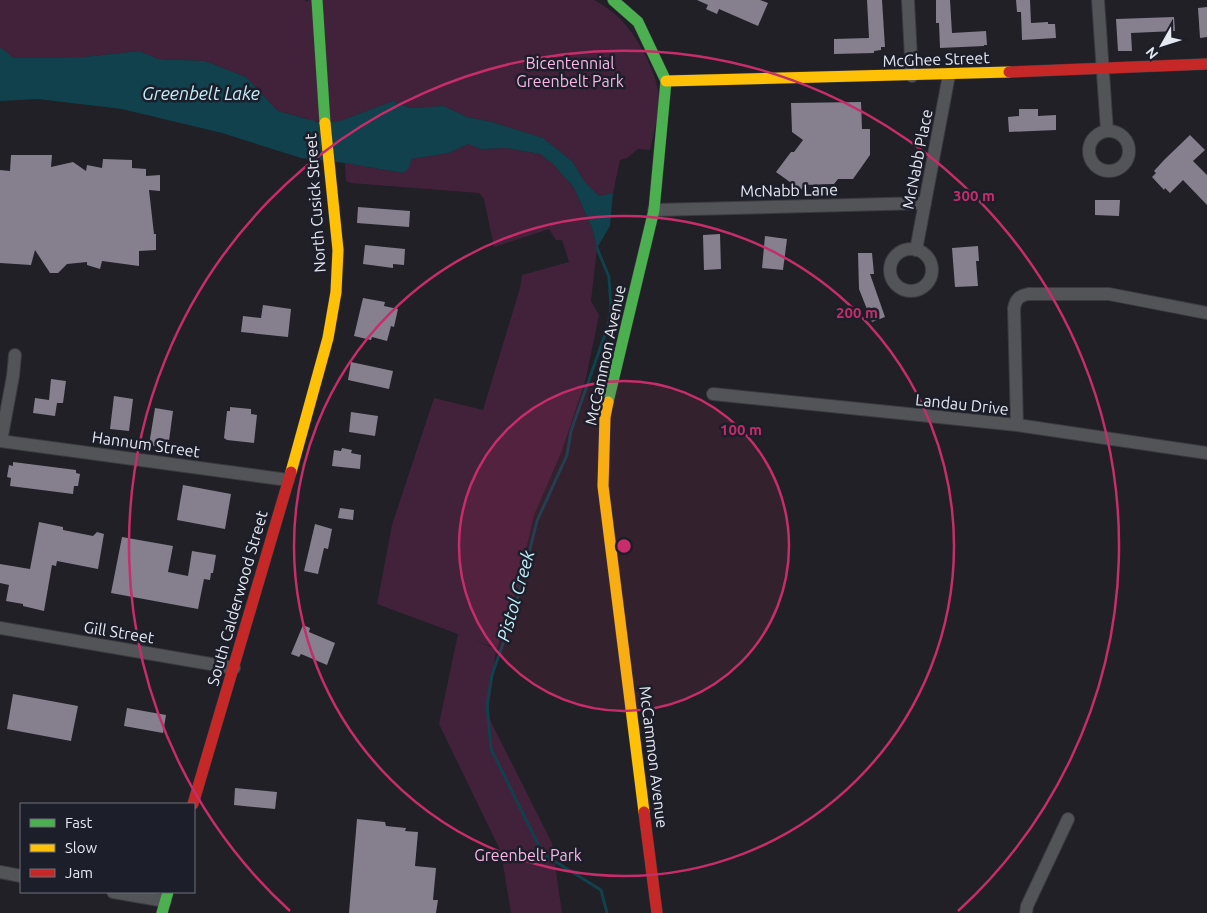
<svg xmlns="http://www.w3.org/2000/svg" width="1207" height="913" font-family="Ubuntu,sans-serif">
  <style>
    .green { fill: #42223a }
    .water { fill: #10414c }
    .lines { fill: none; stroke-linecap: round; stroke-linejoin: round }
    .stream { stroke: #10414c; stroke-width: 3 }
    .building { fill: #857f8e }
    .street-casing { stroke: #3a3a40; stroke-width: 14 }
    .fast-casing { stroke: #3a3a40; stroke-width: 12 }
    .slow-casing { stroke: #3a3a40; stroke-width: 12 }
    .jam-casing { stroke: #3a3a40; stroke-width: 12 }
    .street { stroke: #535458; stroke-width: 12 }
    .fast { stroke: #4caf50; stroke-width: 11 }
    .slow { stroke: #ffc107; stroke-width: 11 }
    .jam { stroke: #c62828; stroke-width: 11 }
    .ring { fill: none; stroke: #c62d6a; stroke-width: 2.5 }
    .labels { text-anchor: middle; stroke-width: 5; stroke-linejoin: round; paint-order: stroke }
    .street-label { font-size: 16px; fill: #e6e8f0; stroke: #1c1e2a }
    .park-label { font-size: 16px; fill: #fbb6e6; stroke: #1c1e2a }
    .water-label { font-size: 18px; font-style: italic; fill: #c0eefa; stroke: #1c1e2a }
    .centre { fill: #c62d6a; stroke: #1c1e2a; stroke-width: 2.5 }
    .ring-label { font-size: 15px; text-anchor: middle; font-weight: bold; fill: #c62d6a; stroke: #1c1e2a; stroke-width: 5; stroke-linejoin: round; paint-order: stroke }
  </style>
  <rect width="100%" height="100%" fill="#202026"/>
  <g class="green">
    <path d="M0,0H305L307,2L309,0H594C624,16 639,39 652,70C656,81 660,93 659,104C658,119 653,135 650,150L638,149L627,158L620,160L613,193L599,196L585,182L572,161L543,138L492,122L467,117L444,106L410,108L393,101L340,121H311L308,119L278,111L246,77L205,61L158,59L139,51L84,57L14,58L0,47Z"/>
    <path d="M468,144L481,149L507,148L540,154L554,165L574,188L592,228L597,248L591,301L599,315L586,378L561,453L534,515L516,593L497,648L473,640L496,649L488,716L552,843L562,913H511L501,852L439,724L458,634L377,604L392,525L434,398L483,410L520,288L522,275L569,262L562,240H556L549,229L494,247L484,199L479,193L351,183L346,181L345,163L403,173L411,159L449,153Z"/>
  </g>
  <path class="water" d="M0,47L14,58L84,57L139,51L158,59L205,61L246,77L278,111L318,122L340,121L393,101L410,108L444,106L467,117L492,122L543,138L572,161L585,182L599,196L613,193L610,226L597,248L592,228L574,188L554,165L540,154L507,148L481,149L468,144L449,153L411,159L410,167L403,173L345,163L301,158L222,133L122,109L38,99L0,101Z"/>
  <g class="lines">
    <path class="stream" d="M597,248L609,277L611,308L608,326L571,431L567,455L537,521L514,612L492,675L487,705L491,749L543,854L601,890L607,913"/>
  </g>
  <g class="building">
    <path d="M697,0H760L768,3L758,26L719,9L717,14L706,9L708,5Z"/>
    <path d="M867,0H882L885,47H881V50L874,51V53L834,54V39L869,38Z"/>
    <path d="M936,0H950L952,33L986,31L987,45H984V46L940,48L939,23H936Z"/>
    <path d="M1016,0H1030L1031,23L1048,22V24H1055L1056,38L1022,40L1021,12H1017Z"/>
    <path d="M1207,7V37L1200,38L1198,8Z"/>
    <path d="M1174,17L1175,31L1131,33L1132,51H1118L1116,19Z"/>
    <path d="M861,102L862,129H870V155L853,179H838L834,184L804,185L801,190L776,172L791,152H794L803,140L792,132L791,103Z"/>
    <path d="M1019,109H1038V116L1056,115V130L1009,132L1008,117L1019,116Z"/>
    <path d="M1190,135L1205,150L1193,161L1207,175V205L1183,180L1170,193L1165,188L1164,190L1152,177L1156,173L1154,171L1164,160Z"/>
    <path d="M11,155H52L51,167L73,162L86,171L87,165L102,168L103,159L132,160V168L146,169V176L160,175V191L149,190L154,234H156V250L139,251V266L102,261L100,269L87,265V262L67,264L58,273H50L35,250L31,265L0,263V170L10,171Z"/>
    <path d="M1095,200H1120L1119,216L1095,215Z"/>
    <path d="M358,207L410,211L409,227L357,223Z"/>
    <path d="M720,234L721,269L704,270L703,235Z"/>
    <path d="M765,236L787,239L783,270L762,268Z"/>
    <path d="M365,245L405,249L404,265L393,264V268L363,264Z"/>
    <path d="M978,246L979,261H976L978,286L955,287L952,248Z"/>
    <path d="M858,253H872L874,274H870L885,317L872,322L859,289Z"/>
    <path d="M363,298L385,302L384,306L398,309L394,327L391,326L387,341L372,337L371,340L354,336Z"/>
    <path d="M263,305L291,309L288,337L241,332L243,316L261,318Z"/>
    <path d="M351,362L393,371L389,389L348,380Z"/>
    <path d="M51,379L66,381L63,403H57L55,416L33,413L35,398L49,400Z"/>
    <path d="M114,396L133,399L129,431L110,429Z"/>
    <path d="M230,407L251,409V414L257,415L254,443L227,440L224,438L227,411H230Z"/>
    <path d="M155,408L173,411L168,448L149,445Z"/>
    <path d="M351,412L378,416L375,436L349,432Z"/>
    <path d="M342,448L352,450L351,453L361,455L360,469L332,466L334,450L341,451Z"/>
    <path d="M13,462L76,470V473L80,474L78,486H74L73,494L10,486L11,478L7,477L9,465L13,466Z"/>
    <path d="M183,485L231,494L225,529L177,520Z"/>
    <path d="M340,508L354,510L353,520L338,518Z"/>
    <path d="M39,522L63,527V530L93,536L97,532L104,534L98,569L57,561L56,566L52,565L44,611L23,606V604L6,601L9,585L0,583V564L30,569Z"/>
    <path d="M315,524L332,529L328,549L324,548L318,574L304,571Z"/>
    <path d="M122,537L173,546L168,572L188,576L192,551L216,555L213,573H211L210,580L204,579L198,609L111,593Z"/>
    <path d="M303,625L310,628L309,632L335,643L327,665L301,654L299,657L291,654Z"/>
    <path d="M13,694L78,706L71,741L7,729Z"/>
    <path d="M127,708L166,715L163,733L124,726Z"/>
    <path d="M235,788L277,792L275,809L234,805Z"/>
    <path d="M357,819L385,822L386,826L406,828L405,831L418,832L415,866L436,868L433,900H438L436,913H349Z"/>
  </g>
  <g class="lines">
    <g class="street-casing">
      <g id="street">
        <path d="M1098,0L1107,131"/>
        <path d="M908,1L912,76"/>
        <circle cx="1109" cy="151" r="20"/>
        <path d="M654,210L925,203"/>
        <circle cx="911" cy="270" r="21"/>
        <path d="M916,250L949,75"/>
        <path d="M713,394L1017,425L1207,453"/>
        <path d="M1017,425L1014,308C1016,299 1019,296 1028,294H1109L1207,313"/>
        <path d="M0,441L288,480"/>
        <path d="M1,441L13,376L15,355"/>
        <path d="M0,628L234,668"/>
        <path d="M0,872L21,876"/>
        <path d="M113,892L165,901"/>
        <path d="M1026,913L1027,906L1068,819"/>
      </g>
    </g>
    <g class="fast-casing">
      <g id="fast">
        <path d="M317,0L325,123"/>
        <path d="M608,402L654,210L666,81L638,22L613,0"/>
        <path d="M162,913L168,892"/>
      </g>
    </g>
    <g class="slow-casing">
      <g id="slow">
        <path d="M666,81L1009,72"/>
        <path d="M608,402L605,417L603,486L644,812"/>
        <path d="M291,472L328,338L336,292L338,250L325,123"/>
      </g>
    </g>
    <g class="jam-casing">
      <g id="jam">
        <path d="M1009,72L1207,64"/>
        <path d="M193,804L291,472"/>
        <path d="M644,812L657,913"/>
      </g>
    </g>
    <use href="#street" class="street"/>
    <use href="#fast" class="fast"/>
    <use href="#slow" class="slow"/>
    <use href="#jam" class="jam"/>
  </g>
  <circle cx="624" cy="546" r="165" fill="#c62d6a" fill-opacity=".12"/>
  <g class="ring">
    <circle cx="624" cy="546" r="165"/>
    <circle cx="624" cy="546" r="330"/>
    <path d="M290 911A495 495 0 1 1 958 911"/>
  </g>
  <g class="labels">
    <g class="street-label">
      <text transform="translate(936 59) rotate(-2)" y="6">McGhee Street</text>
      <text transform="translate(917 159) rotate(-79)" y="6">McNabb Place</text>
      <text transform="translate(789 190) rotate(-1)" y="6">McNabb Lane</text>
      <text transform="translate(315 203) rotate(-94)" y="6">North Cusick Street</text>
      <text transform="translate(605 355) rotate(-78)" y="6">McCammon Avenue</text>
      <text transform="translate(962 404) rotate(6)" y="6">Landau Drive</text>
      <text transform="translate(146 444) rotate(8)" y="6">Hannum Street</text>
      <text transform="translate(237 598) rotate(-74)" y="6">South Calderwood Street</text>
      <text transform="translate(119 632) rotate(9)" y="6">Gill Street</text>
      <text transform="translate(654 757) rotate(83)" y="6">McCammon Avenue</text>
    </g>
    <g class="park-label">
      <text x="570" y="69">Bicentennial<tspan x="570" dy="18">Greenbelt Park</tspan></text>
      <text x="528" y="861">Greenbelt Park</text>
    </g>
    <g class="water-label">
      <text x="201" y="100">Greenbelt Lake</text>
      <text transform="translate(516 596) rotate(-74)" y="6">Pistol Creek</text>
    </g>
  </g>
  <circle cx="624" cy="546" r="8" class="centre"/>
  <g class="ring-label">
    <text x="974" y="201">300 m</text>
    <text x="857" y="318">200 m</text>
    <text x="741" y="435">100 m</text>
  </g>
  <rect x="20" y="803" width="175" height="90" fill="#1c1e2a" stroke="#6d6f79"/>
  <rect x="30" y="819" width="25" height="8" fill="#4caf50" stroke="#6d6f79"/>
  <text x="65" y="828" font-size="15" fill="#e6e8f0">Fast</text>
  <rect x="30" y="844" width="25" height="8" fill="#ffc107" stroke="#6d6f79"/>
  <text x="65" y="853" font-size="15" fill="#e6e8f0">Slow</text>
  <rect x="30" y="869" width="25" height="8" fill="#c62828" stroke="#6d6f79"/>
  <text x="65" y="878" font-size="15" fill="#e6e8f0">Jam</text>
  <g transform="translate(1162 45) rotate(231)" stroke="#1c1e2a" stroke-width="4" paint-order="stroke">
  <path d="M0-4L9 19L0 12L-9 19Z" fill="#e6e8f0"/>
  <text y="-8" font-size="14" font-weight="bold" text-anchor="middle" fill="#e6e8f0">N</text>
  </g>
</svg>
